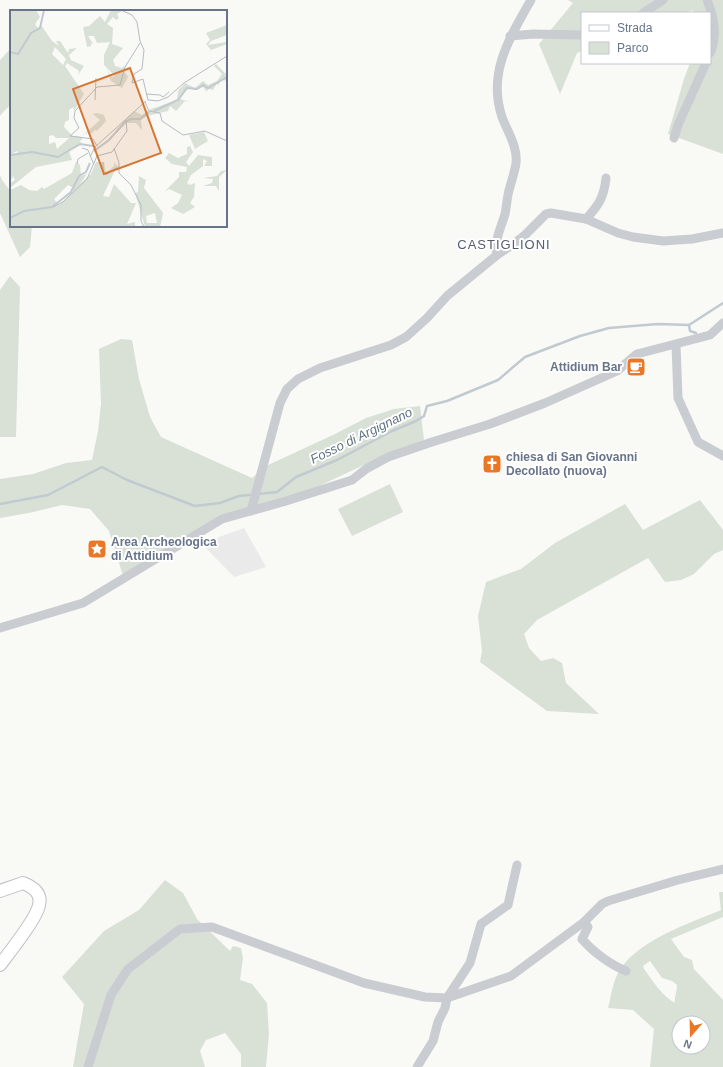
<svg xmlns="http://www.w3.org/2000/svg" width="723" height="1067" font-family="Arial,sans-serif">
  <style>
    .built { fill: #eaeaea }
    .green { fill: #d9e1d7; fill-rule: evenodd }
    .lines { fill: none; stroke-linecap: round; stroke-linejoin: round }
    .stream { stroke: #c2cad1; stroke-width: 2.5 }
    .secondary-casing { stroke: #bbbfc5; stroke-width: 14 }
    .street { stroke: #c9ccd0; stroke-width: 9 }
    .secondary { stroke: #fff; stroke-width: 12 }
    .labels { text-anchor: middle; stroke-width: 4; stroke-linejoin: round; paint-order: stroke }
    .poi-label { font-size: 12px; font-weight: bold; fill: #677489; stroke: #fff; text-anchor: start }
    .neighbourhood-label { font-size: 13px; letter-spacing: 1px; fill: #555e6e; stroke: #fff }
    .water-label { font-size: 13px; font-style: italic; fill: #637583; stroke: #fff }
    .inset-river { fill: none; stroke: #c2cad1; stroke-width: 2 }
    .inset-road { fill: none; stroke: #b6bcc4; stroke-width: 1 }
    .view { fill: #d77634; fill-opacity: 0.15; stroke: #d77634; stroke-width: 2 }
    .inset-edge { fill: none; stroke: #677489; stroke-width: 2 }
  </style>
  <rect width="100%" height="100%" fill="#f9f9f6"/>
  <path class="built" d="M244,528L266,567L234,577L204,546L219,537Z"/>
  <g class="green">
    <path d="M568,0H723V154L668,134L684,79L690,63H710V13H693V10L685,13H582V51L577,53L560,94L539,44L573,3Z"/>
    <path d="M11,48V105L5,110L0,116V60Z"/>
    <path d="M0,175L2,180L11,192V226H32L30,247L20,257L0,213Z"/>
    <path d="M10,276L20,287L16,437H0V290Z"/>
    <path d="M121,339L132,340L139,379L150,417L161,437L252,478L266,466L335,434L366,418L394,409L420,406L424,440L368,463L315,488L222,523L125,582L109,531L90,509L62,505L29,513L0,518V479L33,474L66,463L92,460L98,431L101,404L99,349Z"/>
    <path d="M390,484L403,512L352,536L338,509Z"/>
    <path d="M700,500L723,530V550L714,554L694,574L681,580L665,582L648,558L537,620L524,634L529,648L541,661L553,658L562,663L566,683L599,714L547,711L480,662L482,651L478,616L486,582L521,569L555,543L625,504L643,530Z"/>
    <path d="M165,880L183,893L197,919L230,951L233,946L241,948L243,958L240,980L252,984L267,1003L269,1034L266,1067H241V1054L225,1033L206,1040L200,1051L205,1067H73L84,1004L62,977L104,931L139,910Z"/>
    <path d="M719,892H723V917L671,939L684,957L692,960L694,969L723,1000V1067H650L654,1029L633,1010L608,1008C611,998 612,985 617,975C634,941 688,924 721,910ZM650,961L662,978L672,981L677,985C677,992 674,997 675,1003C662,996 653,981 644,969L643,966ZM679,1023H703V1047H679Z"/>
  </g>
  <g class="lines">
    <g class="stream">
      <path d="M689,325L690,331L696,333"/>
      <path d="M0,504L48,495L102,467L127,480L195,506L220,503L239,496L277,492L296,477L337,460L392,431L416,421L424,416L427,406L447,401L498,380L525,357L580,336L609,328L658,324L689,325L723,303"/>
    </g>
    <g class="secondary-casing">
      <path id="secondary" d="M0,891L23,883C33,887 42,893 39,905C37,918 9,953 0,965"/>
    </g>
    <g class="street">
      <path d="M707,0C714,17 718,36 710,53"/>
      <path d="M643,13L663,0"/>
      <path d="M510,36L533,34L582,35"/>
      <path d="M674,138L678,125L706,63"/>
      <path d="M586,219C599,205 604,197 606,178"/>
      <path d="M497,255C494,240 501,228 505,214C507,205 507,195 510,187C512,179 515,171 516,163C518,147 507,131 502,117C487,73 510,37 531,0"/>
      <path d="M676,345L678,398L698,442L723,456"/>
      <path d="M251,511L280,403L287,389L298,379L320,368L391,345L406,337L427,318L447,296L497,255L512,245L525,235L546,214L551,213L586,219L618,233L633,237L663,241L692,239L723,233"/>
      <path d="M0,628L83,603L222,519L286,501L352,480L366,469L388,457L432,442L490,424L545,403L617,371L637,354L710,335L723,323"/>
      <path d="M584,922L588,927L582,939C593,952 611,965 626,971"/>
      <path d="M88,1067L111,995L128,969L180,929L212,927L364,983L425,997L447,998L511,976L584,922L602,904L608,901L678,880L723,869"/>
      <path d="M417,1067L433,1041L438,1022L445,1008L447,998L470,963L481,924L508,905L517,865"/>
    </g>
    <use href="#secondary" class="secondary"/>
  </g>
  <defs>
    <g id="cafe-square" transform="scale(1)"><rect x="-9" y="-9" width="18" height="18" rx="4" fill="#eb7625" stroke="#fff"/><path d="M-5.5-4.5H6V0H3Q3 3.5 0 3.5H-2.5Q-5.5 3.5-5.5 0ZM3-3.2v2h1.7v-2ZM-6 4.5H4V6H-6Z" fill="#fff"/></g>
    <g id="church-square" transform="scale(1)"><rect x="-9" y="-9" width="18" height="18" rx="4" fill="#eb7625" stroke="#fff"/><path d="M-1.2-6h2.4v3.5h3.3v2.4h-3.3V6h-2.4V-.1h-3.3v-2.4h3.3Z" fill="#fff"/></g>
    <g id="sight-square" transform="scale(1)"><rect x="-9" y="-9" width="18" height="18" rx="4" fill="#eb7625" stroke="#fff"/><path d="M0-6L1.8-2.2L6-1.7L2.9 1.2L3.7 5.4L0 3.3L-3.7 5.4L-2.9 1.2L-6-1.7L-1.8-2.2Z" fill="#fff"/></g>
  </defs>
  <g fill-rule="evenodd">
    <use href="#cafe-square" x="636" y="367"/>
    <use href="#church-square" x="492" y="464"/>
    <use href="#sight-square" x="97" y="549"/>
  </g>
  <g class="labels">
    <g class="poi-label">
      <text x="622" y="371" text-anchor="end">Attidium Bar</text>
      <text x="506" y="461">chiesa di San Giovanni<tspan x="506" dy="14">Decollato (nuova)</tspan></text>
      <text x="111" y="546">Area Archeologica<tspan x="111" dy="14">di Attidium</tspan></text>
    </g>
    <g class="neighbourhood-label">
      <text x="504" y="249">CASTIGLIONI</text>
    </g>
    <g class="water-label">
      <text transform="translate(361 435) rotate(-26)" y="5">Fosso di Argignano</text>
    </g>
  </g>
  <g transform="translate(10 10)">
    <rect width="217" height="217" fill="#f9f9f6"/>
    <path d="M0,0H26L30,7L25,14L28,18L31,15L42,31L49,36L46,31H50L58,43L59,39L67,38L59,45L61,50L74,56L68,65L69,61L57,53L55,56L74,84L64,101L63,97L59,100V110L55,112L54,117L63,126L73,127L70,132L73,134L59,141L62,150L26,157L0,178V173L5,170L3,166L0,172V145L8,144L7,141L0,145ZM45,37L56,49L53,55L42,44ZM43,125L46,128H59L47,139L45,132L39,134V126ZM101,0L112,1L107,4L109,8L106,10L103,7L97,14L103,18L102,34L113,38L103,50L105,56L112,58L116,55L114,61L118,67L112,78L101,71L97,59L101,67L105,66L94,55V45L100,32L87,33L84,26H78L84,35L81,33V36L77,37L73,17L79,16L90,6L95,12ZM217,15V25L201,31L198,35L217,32V34L201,40L196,34L200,30L196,23ZM206,54L217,65V73L215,70L210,71L208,76L207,73L203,80L198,79L197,82L193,77L186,80L177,78L170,89L181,92L175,91L166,101L160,96L158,101L137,106L131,110L132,120L126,113H117L106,123L105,121L124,101L132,105L141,99L167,90L168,81L175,73L185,78L193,71L198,75L207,71L212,64L204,56ZM87,103L94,105L96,111L87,121L85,120L81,124L78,122L72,126L90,110L83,104ZM194,122L198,131L185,139L179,125ZM180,136L183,142L176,152L179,156L188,145L202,147V156H194L197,151L193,149V156L181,165L177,173L180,175L185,173L184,187L180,193L185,197L173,204L161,198L168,193L172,185L159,179L154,182L169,167V162H176L177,157L162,154L155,148L159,143L168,148L177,144V137ZM66,152L70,155L71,166L77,164L70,174L81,164L86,152H94L96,163L104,156V152L107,156L93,186L99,187L104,174L121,193H126L117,214L125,212V217H0V180L11,175L19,180L27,181L32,177L34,179L62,163ZM58,175L63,178L60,179L63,181L50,194L43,197L47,193L44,189ZM217,160L209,167V181L206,176H193L202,173L203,169L193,168L207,166L211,161ZM129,166L136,170L134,178L153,203L150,217H135L125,183L128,182ZM145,203L147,213H137L136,206Z" fill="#d9e1d7" fill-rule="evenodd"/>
    <path class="inset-river" d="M0,42L8,44L21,23L30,18L34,0M144,101L168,90L177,78L187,79L193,75L198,78L217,67M84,141L99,130L115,112L121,109H130L139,102M0,145L22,142L48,147L70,134L83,136M0,208L14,201L42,197L61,182L69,166L76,162L80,153"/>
    <path class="inset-road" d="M111,0L122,5L127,12L130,31L134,40L132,59L124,64L122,73L133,69L138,90L148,91L158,87L174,73L217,46M136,84L150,85L153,87L159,82M85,90L86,68M135,92L139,101L150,103L152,111L173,125L195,121L217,131M87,136L83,129L60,126L69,118L64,108L65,101L87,77L110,75L115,57L130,33M72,138L78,140L84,155M104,138L109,153V163L121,175L131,195V211L134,217M80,147L85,137L136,91M93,152V162L96,165L109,156M67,154L68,149L78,143M43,197L53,192L77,169L87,146L102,142L117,121L116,110"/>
    <path class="view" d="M120,58L151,143L94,164L63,79Z"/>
    <rect width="217" height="217" class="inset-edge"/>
  </g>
  <rect x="581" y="12" width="130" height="52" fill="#ffffff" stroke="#c2c7d0"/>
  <rect x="589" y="25" width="20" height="6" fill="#ffffff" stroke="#c2c7d0"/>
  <text x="617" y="32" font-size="12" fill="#677489">Strada</text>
  <rect x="589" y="42" width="20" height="12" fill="#d9e1d7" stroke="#c2c7d0"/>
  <text x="617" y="52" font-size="12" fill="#677489">Parco</text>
  <g transform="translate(691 1035) rotate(200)"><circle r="19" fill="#ffffff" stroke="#c2c7d0"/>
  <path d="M0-3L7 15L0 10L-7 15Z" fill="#eb7625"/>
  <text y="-6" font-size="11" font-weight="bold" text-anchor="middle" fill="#677489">N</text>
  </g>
</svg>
